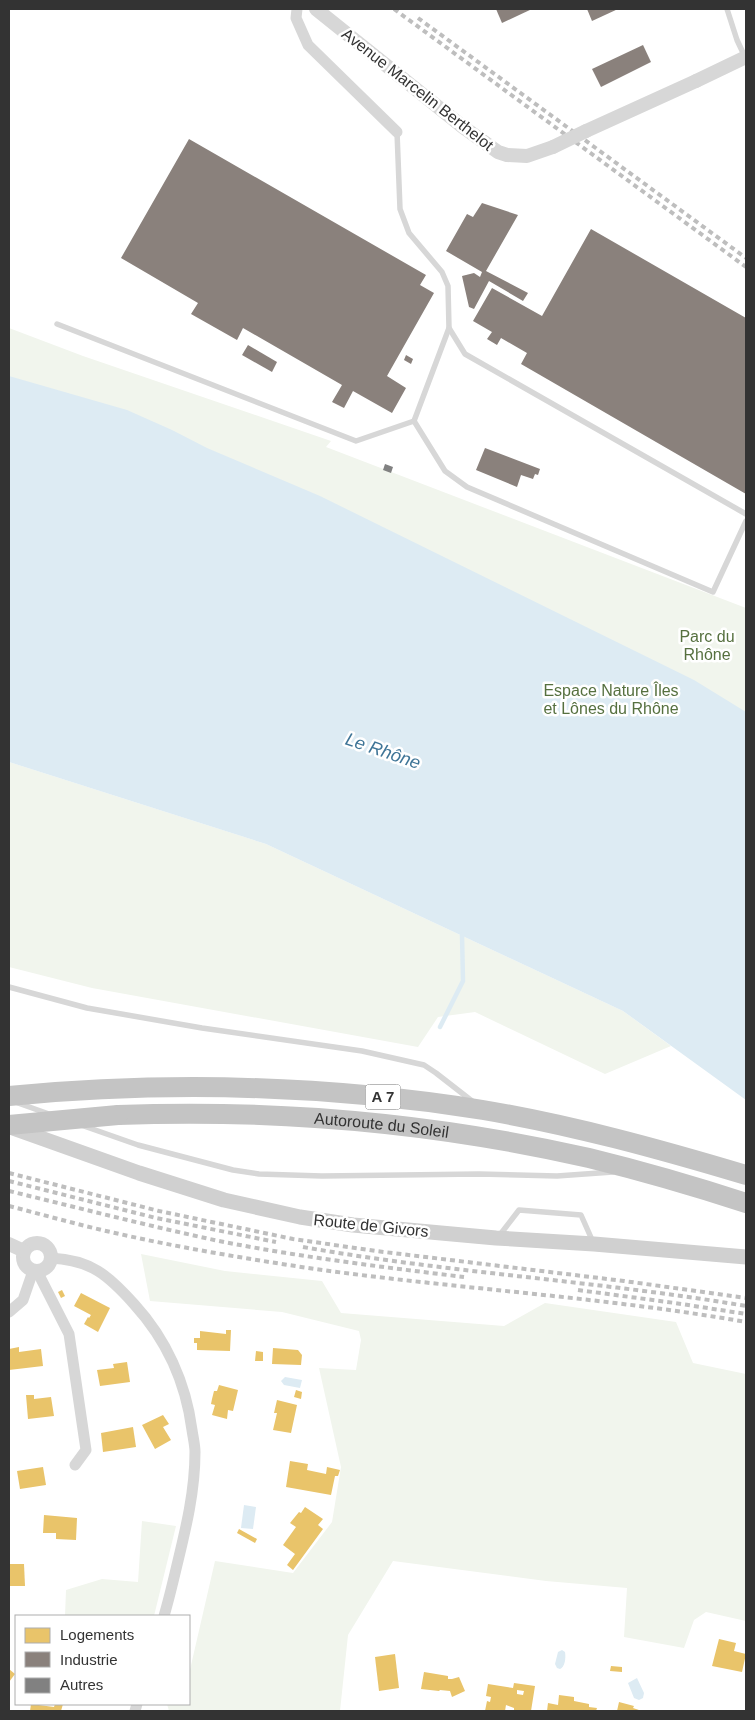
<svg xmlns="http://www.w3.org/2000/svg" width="755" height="1720" font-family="Arial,sans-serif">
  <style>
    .green { fill: #f1f5ed }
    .water { fill: #ddebf3 }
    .homes { fill: #e9c46a; fill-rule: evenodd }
    .industry { fill: #8a817c }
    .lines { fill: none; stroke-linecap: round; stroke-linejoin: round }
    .stream { stroke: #ddebf3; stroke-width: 4.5 }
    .building { fill: #818181 }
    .service { stroke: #d7d7d7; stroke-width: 5.5 }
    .minor { stroke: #d7d7d7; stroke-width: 11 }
    .tertiary { stroke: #d7d7d7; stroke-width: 14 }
    .secondary { stroke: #d0d0d0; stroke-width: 15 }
    .motorway { stroke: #c4c4c4; stroke-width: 20 }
    .rail { stroke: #bebebe; stroke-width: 4; stroke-dasharray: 5 4; stroke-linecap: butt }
    .tertiary-bridge { stroke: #d7d7d7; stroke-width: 14 }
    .motorway-bridge { stroke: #c4c4c4; stroke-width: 20 }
    .labels { text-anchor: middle; stroke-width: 5; stroke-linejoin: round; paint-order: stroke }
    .shield { fill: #fff; stroke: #707070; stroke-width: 1 }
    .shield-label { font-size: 15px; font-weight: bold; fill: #333 }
    .street-label { font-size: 16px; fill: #333; stroke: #fff }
    .park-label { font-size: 16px; fill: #56703f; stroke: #fff }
    .water-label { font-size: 18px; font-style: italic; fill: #3f7597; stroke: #fff }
  </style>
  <rect width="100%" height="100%" fill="#fff"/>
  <g class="green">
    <path d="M9,328L83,356L331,441L326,447L746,608V915L9,573Z"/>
    <path d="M9,762L266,844L623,1011L671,1046L605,1074L475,1012L438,1017L418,1047L92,988L9,967Z"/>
    <path d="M141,1254L225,1271L322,1281L341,1313L504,1326L545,1303L676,1322L693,1363L746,1374V1621L706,1612L694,1620L684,1648L624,1637L627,1588L546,1581L393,1561L348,1635L340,1711H169L167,1704H189V1674L215,1561L293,1573L332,1522L341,1467L319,1368L356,1370L361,1340L359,1331L282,1312L150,1301Z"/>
    <path d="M142,1521L176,1526L154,1616H65L66,1590L102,1579L138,1582Z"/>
  </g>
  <g class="water">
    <path d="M9,376L127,410L172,430L207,448L320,496L694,680L746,712V1100L623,1011L266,844L9,762Z"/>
    <path d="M285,1377L302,1380L300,1388L284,1385L281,1381Z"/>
    <path d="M244,1505L256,1507L253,1529L241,1528Z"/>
    <path d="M562,1650L565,1652C566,1658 565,1667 560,1669L557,1668L555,1664L558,1652Z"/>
    <path d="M637,1678L644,1693L643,1698L639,1700L634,1698L628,1683Z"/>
  </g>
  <g class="homes">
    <path d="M62,1290L65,1296L61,1298L58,1292Z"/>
    <path d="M81,1293L110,1308L98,1332L84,1324L88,1317L89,1318L91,1315L74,1306Z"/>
    <path d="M226,1330H231L230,1351L197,1350V1343H194V1338H200V1331L226,1334Z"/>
    <path d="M19,1347V1352L41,1349L43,1366L9,1370V1349Z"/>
    <path d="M273,1348L298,1350L302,1355L301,1365L272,1364Z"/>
    <path d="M256,1351L263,1352V1361H255Z"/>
    <path d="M127,1362L130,1382L100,1386L97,1370L114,1368L113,1364Z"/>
    <path d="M219,1385L238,1390L233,1411L228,1410L227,1419L212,1415L215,1405L211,1404L212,1399L214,1391H217Z"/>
    <path d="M296,1390L302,1392L301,1399L294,1397Z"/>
    <path d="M26,1395H34V1399L51,1397L54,1416L28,1419Z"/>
    <path d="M277,1400L297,1405L291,1433L273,1430L277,1413H274Z"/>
    <path d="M163,1415L169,1424L163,1427L171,1440L155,1449L142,1425Z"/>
    <path d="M133,1427L136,1447L103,1452L101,1433Z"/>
    <path d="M290,1461L308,1464L307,1470L326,1474L327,1467L340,1470L338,1476H335L331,1495L286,1487Z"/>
    <path d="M43,1467L46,1485L20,1489L17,1471Z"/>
    <path d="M305,1507L323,1519L318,1525L323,1529L293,1570L287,1565L295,1554L283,1545L296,1527L290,1523L299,1512L301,1513Z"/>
    <path d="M44,1515L77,1518L76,1540L56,1539V1533H43Z"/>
    <path d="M239,1529L257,1539L255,1543L237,1533Z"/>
    <path d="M9,1564H24L25,1586H9Z"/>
    <path d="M719,1639L736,1643L734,1651L746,1654L742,1672L712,1666Z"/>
    <path d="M395,1654L399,1688L379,1691L375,1657Z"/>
    <path d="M611,1666L622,1667V1672L610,1671Z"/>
    <path d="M9,1669L15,1674L9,1682Z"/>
    <path d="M424,1672L448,1676V1679H452L459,1677L465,1691L452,1697L450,1691L440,1690L439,1691L421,1689Z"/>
    <path d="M514,1683L535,1686L531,1711H514V1708L506,1705L505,1711H485L487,1701L490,1702L491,1697L486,1696L488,1684L513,1688ZM517,1690L524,1691L523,1695L517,1694Z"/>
    <path d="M559,1695L574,1697V1701L589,1704V1707L597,1708L596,1711H547L548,1703L558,1705Z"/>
    <path d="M619,1702L634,1706L633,1708L642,1711H617Z"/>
    <path d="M31,1704L54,1707L55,1704H63L61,1711H30Z"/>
  </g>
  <g class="industry">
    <path d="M496,9H532L502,23Z"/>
    <path d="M587,9H618L592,21Z"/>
    <path d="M643,45L651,62L601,87L592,69Z"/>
    <path d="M189,139L426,275L420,285L434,293L387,376L406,388L392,413L353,391L344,408L332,402L342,385L243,328L237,340L191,314L198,303L121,258Z"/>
    <path d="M482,203L518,215L486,271L528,293L523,301L489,281L474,309L469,307L462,276L474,273L480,277L482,272L446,251L467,214L473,217Z"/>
    <path d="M591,229L746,318V494L521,364L527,353L501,338L497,345L487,339L492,332L473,321L492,288L542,316Z"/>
    <path d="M248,345L277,362L272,372L242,355Z"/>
    <path d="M406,355L413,359L411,364L404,360Z"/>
    <path d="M485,448L540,469L538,475L535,474L533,479L521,475L517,487L476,470Z"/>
  </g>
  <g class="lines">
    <path class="stream" d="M440,1027L463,981L462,935"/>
  </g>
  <path class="building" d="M385,464L393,467L391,473L383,470Z"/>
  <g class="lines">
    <g class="service">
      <path d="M727,9L737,40L745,57"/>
      <path d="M397,132L400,209L409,233L442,272L448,286L449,328L465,354L746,514"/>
      <path d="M57,324L356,441L414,421L449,328"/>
      <path d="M414,421L445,471L467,487L713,592L746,521"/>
      <path d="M9,987L87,1008L202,1028L362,1051L424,1065L436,1073L472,1101"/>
      <path d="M18,1103L49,1114"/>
      <path d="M81,1125L138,1145L233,1170L259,1174L322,1176L479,1174L557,1176L613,1172"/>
      <path d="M499,1236L519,1210L581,1215L593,1242"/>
    </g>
    <g class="minor">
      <path d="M297,9L296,18L308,45L397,132"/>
      <path d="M51,1258C91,1260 108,1275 134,1304C166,1339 186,1383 192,1430C193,1437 195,1445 195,1452C195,1491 186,1528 177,1565C173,1582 169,1599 164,1616"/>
      <path d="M37,1271L69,1334L86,1450L75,1465"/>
      <path d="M9,1312L23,1300L33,1271"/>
      <path d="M135,1711L137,1704"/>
    </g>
    <g class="tertiary">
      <path d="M316,9L463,127L498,152L507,155L527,156L553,147"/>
      <path d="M586,131L696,81"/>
      <circle cx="37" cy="1257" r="14"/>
      <path d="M9,1244L24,1251"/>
    </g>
    <path class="secondary" d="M10,1127L139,1173L224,1200L300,1217L353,1225L496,1238L594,1244L746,1257"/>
    <g class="motorway">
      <path d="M9,1096C166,1081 327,1085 483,1110C572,1125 659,1149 746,1175"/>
      <path id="s1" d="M118,1115C276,1109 435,1123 589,1158C642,1171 694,1186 746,1203"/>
    </g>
    <g class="rail">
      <path d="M394,9L746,267"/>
      <path d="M418,18L746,258"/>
      <path d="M9,1173L159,1211L293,1239L376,1251L624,1281L746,1298"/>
      <path d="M9,1181L156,1218L276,1242"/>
      <path d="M9,1191C79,1208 149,1226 219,1241C300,1257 382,1267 464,1277"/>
      <path d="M9,1206C44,1215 79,1225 115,1233C181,1248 248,1259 315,1269C459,1289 604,1297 746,1322"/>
      <path d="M303,1247C450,1273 599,1281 746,1306"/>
      <path d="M578,1290L675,1303L746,1314"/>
    </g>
    <g class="tertiary-bridge">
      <path d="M696,81L746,57"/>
      <path d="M553,147L586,131"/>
    </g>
    <path class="motorway-bridge" d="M9,1125L118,1115"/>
  </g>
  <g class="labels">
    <rect class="shield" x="365.5" y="1084.5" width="35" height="25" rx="4"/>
    <g class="shield-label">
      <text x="383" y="1102">A 7</text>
    </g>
    <g class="street-label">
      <text transform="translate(418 89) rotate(38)" y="6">Avenue Marcelin Berthelot</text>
      <text dy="6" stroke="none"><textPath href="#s1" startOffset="264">Autoroute du Soleil</textPath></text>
      <text transform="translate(371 1225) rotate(6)" y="6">Route de Givors</text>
    </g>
    <g class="park-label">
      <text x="707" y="642">Parc du<tspan x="707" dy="18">Rhône</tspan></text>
      <text x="611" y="696">Espace Nature Îles<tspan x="611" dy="18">et Lônes du Rhône</tspan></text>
    </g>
    <g class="water-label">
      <text transform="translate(383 751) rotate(19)" y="6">Le Rhône</text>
    </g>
  </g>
  <rect width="755" height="1720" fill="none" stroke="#333333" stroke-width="20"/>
  <rect x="15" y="1615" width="175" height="90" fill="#ffffff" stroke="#adadad"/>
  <rect x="25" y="1628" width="25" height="15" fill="#e9c46a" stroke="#adadad"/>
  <text x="60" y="1640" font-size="15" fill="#333333">Logements</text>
  <rect x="25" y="1652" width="25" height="15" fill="#8a817c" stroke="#adadad"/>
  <text x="60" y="1665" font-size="15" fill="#333333">Industrie</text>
  <rect x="25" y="1678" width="25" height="15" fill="#818181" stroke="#adadad"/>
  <text x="60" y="1690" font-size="15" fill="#333333">Autres</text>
</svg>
